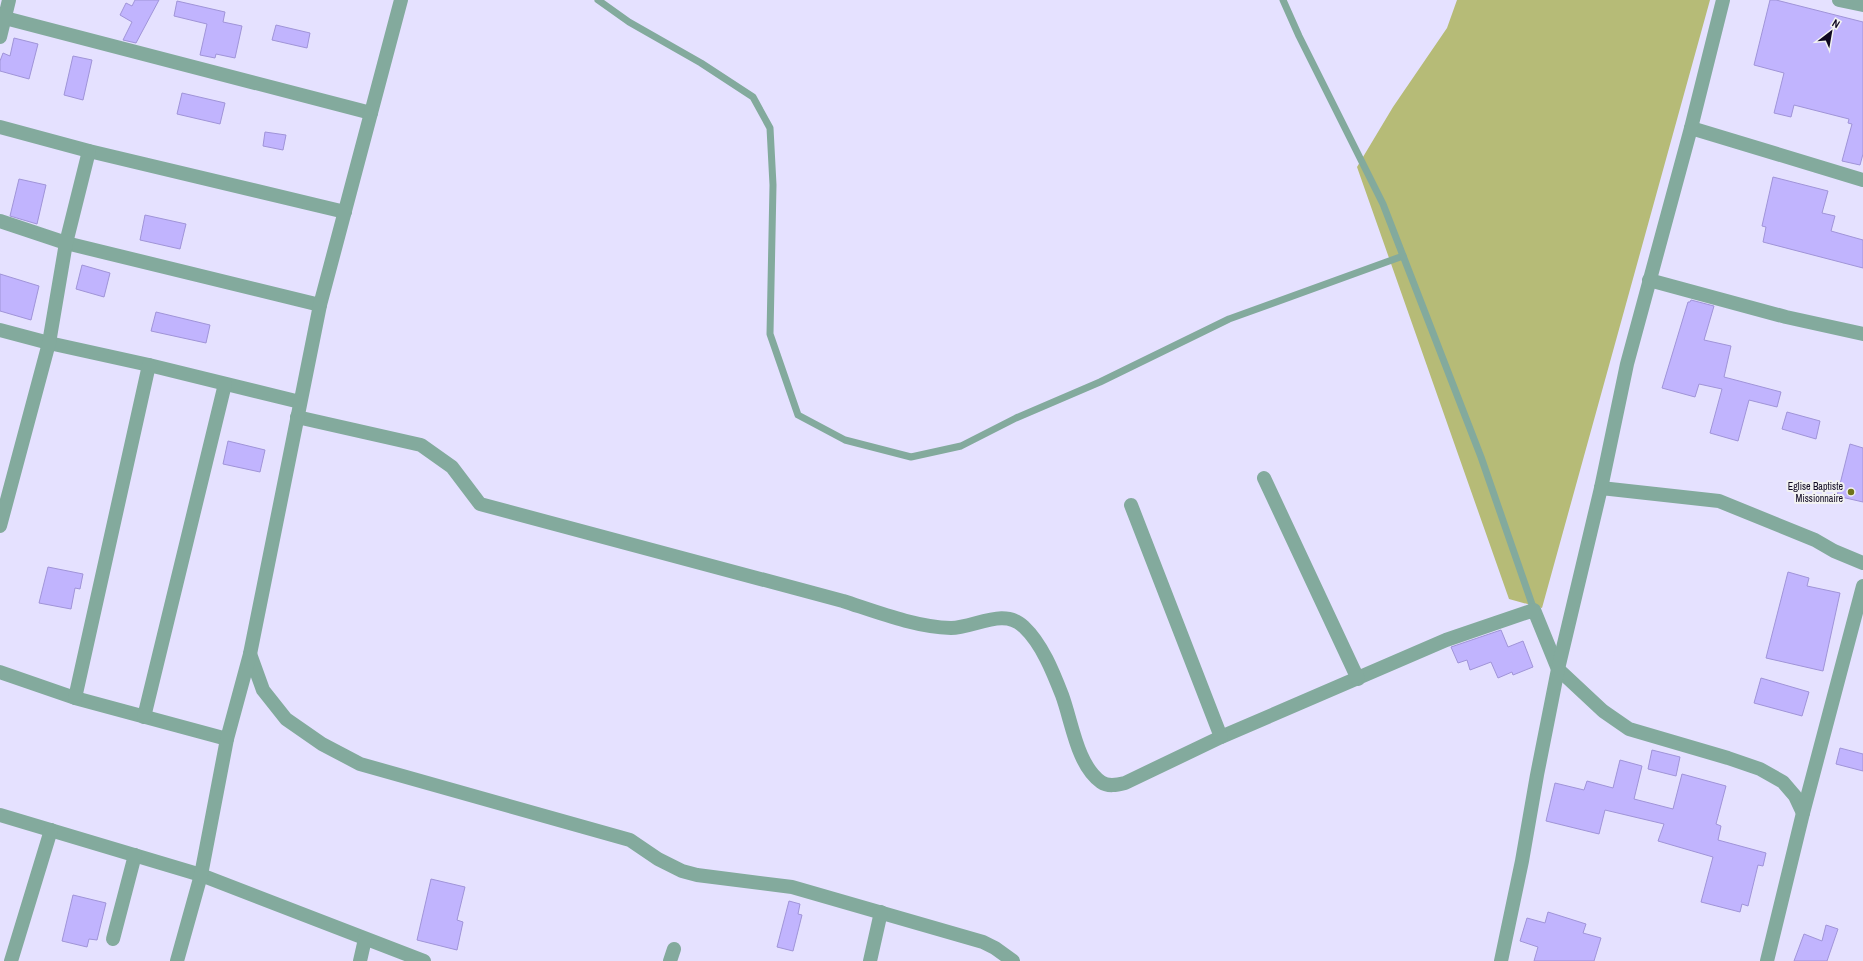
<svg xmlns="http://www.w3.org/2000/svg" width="1863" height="961" font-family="'Archivo Narrow',sans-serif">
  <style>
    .green { fill: #b6bb77 }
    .building { fill: #c1b4fe; stroke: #a094d8 }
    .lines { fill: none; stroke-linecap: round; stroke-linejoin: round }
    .lane { stroke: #83aa9d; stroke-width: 7 }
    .street { stroke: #83aa9d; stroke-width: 14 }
    .poi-dot { fill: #6f731a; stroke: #f2f2f2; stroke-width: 1.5 }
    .labels { text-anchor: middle; stroke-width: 4; stroke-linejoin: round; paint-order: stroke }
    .poi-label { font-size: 10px; fill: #0f0821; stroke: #f2f2f2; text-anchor: end }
  </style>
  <rect width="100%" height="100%" fill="#e5e1ff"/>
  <path class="green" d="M1457,0H1710L1542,608L1509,599L1357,167L1393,107L1447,28Z"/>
  <g class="building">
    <path d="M135,0H159L136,43L123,40L132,22L120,15L126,3L132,6Z"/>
    <path d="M1770,0H1776L1863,22V154L1860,165L1842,161L1852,124L1848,123L1849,119L1794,105L1791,117L1774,113L1784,73L1754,65Z"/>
    <path d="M177,1L225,12L223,22L242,26L235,58L216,54L215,58L200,55L207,24L174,16Z"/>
    <path d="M276,25L310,33L307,48L272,40Z"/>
    <path d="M14,38L38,44L29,79L0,71V61L3,53L10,56Z"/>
    <path d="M73,56L92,60L83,100L64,95Z"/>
    <path d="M182,93L225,103L220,124L177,114Z"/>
    <path d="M265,132L286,135L283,150L263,146Z"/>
    <path d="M1773,177L1828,191L1822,213L1835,216L1831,231L1863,240V268L1763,242L1766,227L1762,226Z"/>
    <path d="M19,179L46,185L37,224L10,216Z"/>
    <path d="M145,215L186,224L180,249L140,240Z"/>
    <path d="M82,265L110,273L104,297L76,289Z"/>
    <path d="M0,274L39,286L31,320L0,311Z"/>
    <path d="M1691,300L1714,306L1704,340L1731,346L1724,377L1781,392L1777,407L1749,400L1738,441L1710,433L1722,389L1699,384L1695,397L1662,388L1688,302H1690Z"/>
    <path d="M156,312L210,325L206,343L151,331Z"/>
    <path d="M1787,412L1820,421L1816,439L1782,429Z"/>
    <path d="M228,441L265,450L260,472L223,464Z"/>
    <path d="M1850,444L1863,448V502L1837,496Z"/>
    <path d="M48,567L83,574L80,589L75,588L71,609L39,603Z"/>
    <path d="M1788,572L1809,578L1807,586L1840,593L1823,671L1766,658Z"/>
    <path d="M1501,630L1508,647L1523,641L1533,667L1513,675L1512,672L1498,678L1491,662L1470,670L1467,660L1458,663L1451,647Z"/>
    <path d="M1761,678L1809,692L1802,716L1754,703Z"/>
    <path d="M1840,748L1863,754V771L1836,764Z"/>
    <path d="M1652,750L1680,757L1676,776L1648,769Z"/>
    <path d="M1620,760L1642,766L1634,799L1673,809L1682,774L1726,786L1716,824L1721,826L1718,840L1766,853L1763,866L1758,865L1748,906L1742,904L1740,912L1701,902L1713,857L1658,841L1664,824L1605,810L1599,834L1546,821L1555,783L1584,790L1587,781L1613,788Z"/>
    <path d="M431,879L465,887L457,920L463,922L457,950L417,940Z"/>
    <path d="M73,895L106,903L97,940L89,939L87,947L62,941Z"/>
    <path d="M789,901L800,904L798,914L802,915L793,951L777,947Z"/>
    <path d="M1548,912L1586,924L1583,933L1601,938L1594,961H1534L1538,947L1520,941L1527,918L1545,923Z"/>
    <path d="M1826,925L1838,929L1827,961H1794L1804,934L1822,941Z"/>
  </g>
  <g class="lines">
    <g class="lane">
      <path d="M598,0L629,22L701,63L753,97L770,128L773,185L770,334L798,415L845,440L911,457L961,446L1016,418L1100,382L1229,319L1403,256"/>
      <path d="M1283,0L1299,36L1383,204L1481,457L1534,610"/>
    </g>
    <g class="street">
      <path d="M1839,0L1863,5"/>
      <path d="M5,18L371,113"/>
      <path d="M0,37L9,0"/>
      <path d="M0,127L89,151L345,212"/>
      <path d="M1691,128L1863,180"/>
      <path d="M0,221L66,243L320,305"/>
      <path d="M1649,280L1786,317L1863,334"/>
      <path d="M0,330L49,343L149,365L300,402"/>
      <path d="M297,417L421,445L452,467L480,504L843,601C877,612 915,627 951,628C974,628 1004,607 1024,627C1042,644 1053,672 1062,695C1072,722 1077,765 1101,782C1108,787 1117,785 1125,783L1221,737L1446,640L1534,610L1558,669L1603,711L1629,729L1728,758L1760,769L1783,782L1795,796L1803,813"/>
      <path d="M1264,478L1358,679"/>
      <path d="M1601,488L1719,501L1815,540L1834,551L1863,563"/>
      <path d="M1131,505L1221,737"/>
      <path d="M0,526L49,343L66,243L89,151"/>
      <path d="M250,654L263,690L286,719L322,744L360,764L630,840L658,859L682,871L697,875L792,887L983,942L995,948L1013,961"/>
      <path d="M0,672L75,698L227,739"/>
      <path d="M75,698L149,365"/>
      <path d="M144,717L225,384"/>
      <path d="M0,815L201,875L424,961"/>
      <path d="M113,939L135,855"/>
      <path d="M11,961L51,830"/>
      <path d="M177,961L201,875L227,739L250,654L320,305L401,0"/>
      <path d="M360,961L365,939"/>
      <path d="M670,961L674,949"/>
      <path d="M870,961L881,912"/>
      <path d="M1501,961L1522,861L1537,775L1558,669L1601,488L1627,364L1691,128L1723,0"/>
      <path d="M1767,961L1803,813L1863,586"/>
    </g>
  </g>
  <circle class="poi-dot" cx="1851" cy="492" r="4"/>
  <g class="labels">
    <g class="poi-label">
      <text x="1843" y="490">Eglise Baptiste<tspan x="1843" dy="12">Missionnaire</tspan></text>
    </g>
  </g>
  <g transform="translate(1831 32) rotate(31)" stroke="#f2f2f2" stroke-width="3" paint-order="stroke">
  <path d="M0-3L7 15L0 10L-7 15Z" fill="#0f0821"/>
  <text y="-6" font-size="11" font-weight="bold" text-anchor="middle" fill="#0f0821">N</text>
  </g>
</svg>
